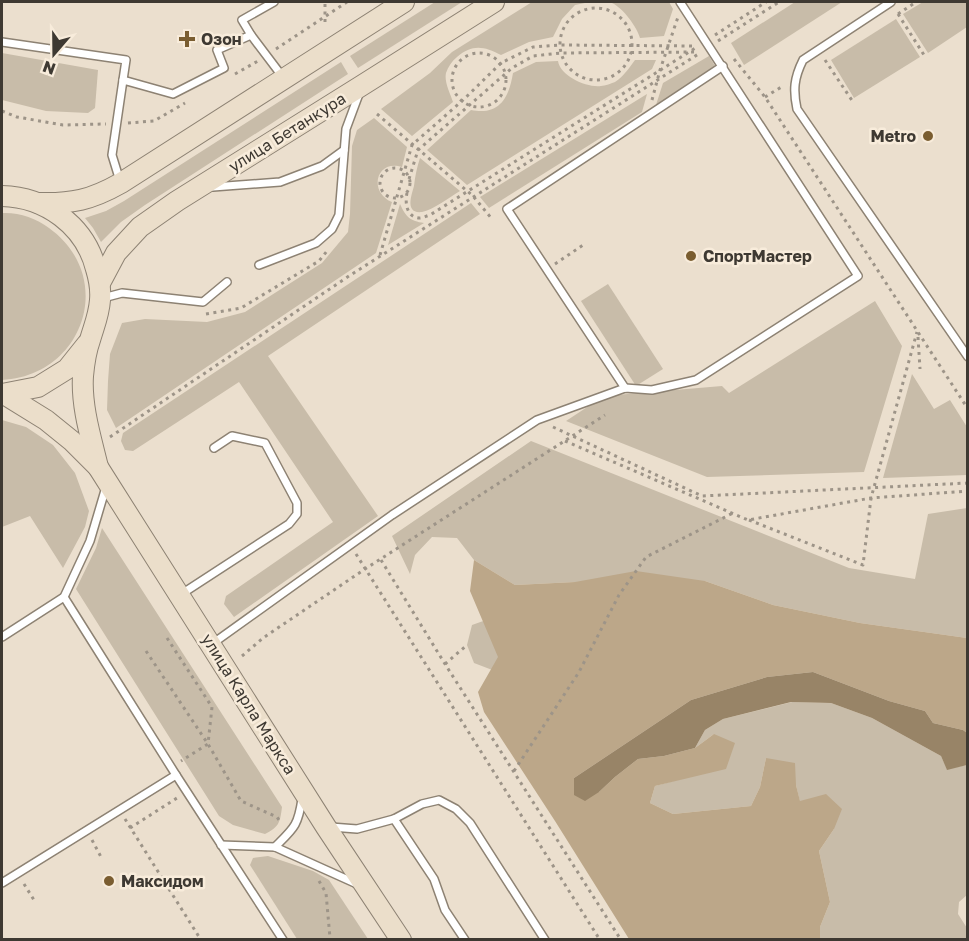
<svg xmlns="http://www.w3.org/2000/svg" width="969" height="941" font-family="'Golos Text',sans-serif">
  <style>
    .green { fill: #c8bca9 }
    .forest { fill: #bca789 }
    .water { fill: #988467 }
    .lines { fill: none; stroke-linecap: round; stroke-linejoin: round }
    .lane-casing { stroke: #8d8273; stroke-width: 10 }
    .secondary-casing { stroke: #8d8273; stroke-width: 22 }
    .path { stroke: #9d9488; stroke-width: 3; stroke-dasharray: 3 4.5; stroke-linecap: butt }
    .lane { stroke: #fff; stroke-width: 7 }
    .secondary { stroke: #ebdeca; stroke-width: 20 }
    .poi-dot { fill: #7a5d30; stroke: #f8ecdb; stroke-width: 2 }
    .labels { text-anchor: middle; stroke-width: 5; stroke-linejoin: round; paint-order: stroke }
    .poi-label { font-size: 16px; font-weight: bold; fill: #3e3932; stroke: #f8ecdb; text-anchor: start }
    .street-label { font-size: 16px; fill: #3e3932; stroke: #f8ecdb }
  </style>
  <rect width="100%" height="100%" fill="#ebdfce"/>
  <g class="green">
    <path d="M435,2H462L358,68L350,56Z"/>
    <path d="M532,2H590L575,5L562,19L553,37L529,42L501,55C484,46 472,44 457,57C452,61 448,67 446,73C444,82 450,93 453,102L412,136L381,109L430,73L452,52Z"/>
    <path d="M596,2H669L673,9L664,36L640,38C637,27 623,8 612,3C608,1 601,2 596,2Z"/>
    <path d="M795,2H842L744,65L731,43Z"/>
    <path d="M923,2H967V27L928,53L903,14Z"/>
    <path d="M896,19L920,57L854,98L831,60Z"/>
    <path d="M2,53L98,70L95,108L88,113L46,111L2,100Z"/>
    <path d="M709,56L715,66L656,105L663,83Z"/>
    <path d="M635,60H656L652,69L467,185L427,150L471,110C500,116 509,97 513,73L536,62L558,61C560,76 587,88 601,86C605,86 612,83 615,82C624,76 629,68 635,60Z"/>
    <path d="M341,62L348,74L145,205L121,222L101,242L93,228L85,218L106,211L124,201Z"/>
    <path d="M647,94L642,112L489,208L480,197Z"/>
    <path d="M374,118L407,147L402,167C376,159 368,192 392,202L376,253L116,428L107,410L108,381L110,354L122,323L145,319L207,322L245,312L322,263L348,232L350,214L352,146L357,130Z"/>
    <path d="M420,158L460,191C450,197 433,210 422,212C404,214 412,194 414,186C415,176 417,167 420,158Z"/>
    <path d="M471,203L480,214L268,356L378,516L234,617L224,604L226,596L333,522L239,382L133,451L125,450L121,441L123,433Z"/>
    <path d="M400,204C406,217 410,221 424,223L388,245Z"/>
    <path d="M2,213C18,212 36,218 49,228C117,277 84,376 2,380Z"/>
    <path d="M608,284L663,369L636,386L581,301Z"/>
    <path d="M875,301L902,346L864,472L707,477L566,421L604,396L722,386L729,393Z"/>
    <path d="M912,374L934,409L950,400L967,427V475L883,478Z"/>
    <path d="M2,420L26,427L53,445L75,473L89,511L85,527L63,568L30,516L2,527Z"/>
    <path d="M531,441L849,568L915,579L928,514L967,508V638L860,623L773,605L705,581L575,582L515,585L474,560L457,538L432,537L415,555L410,574L392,536Z"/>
    <path d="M102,528L282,807C280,823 279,827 265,834L233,825L219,816L76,589L96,548Z"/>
    <path d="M551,597L513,678L474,663L467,645L472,625Z"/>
    <path d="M792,702L831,703L872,718L941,756L947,769L967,765V895L959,902L958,914L967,928V939H820V927L830,902L819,851L834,829L800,802L796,785L766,758L760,787L751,806L673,814L650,803L655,786L681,779L714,734L695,748L705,730L723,719Z"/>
    <path d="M268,856L313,871L329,880L368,939H297L250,865L253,858Z"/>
  </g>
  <path class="forest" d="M474,560L515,585L575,582L636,571L705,581L773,605L860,623L967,638V733L963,730L933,723L925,711L889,701L813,672L767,677L691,700L574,778L599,792L615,777L638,759L664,756L695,748L714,734L735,743L726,769L655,786L650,803L673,814L751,806L760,787L766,758L795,763L796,785L800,801L826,794L842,809L834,829L819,851L830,902L820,927V939H629L555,821L484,712L478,692L498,657L470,591Z"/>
  <path class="water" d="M813,672L889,701L925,711L933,723L963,730L967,733V765L947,770L941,756L872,718L831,703L791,702L723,719L705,730L695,748L664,756L638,759L615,777L599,792L585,801L574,795V778L691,700L767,677Z"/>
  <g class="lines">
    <g class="lane-casing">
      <g id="lane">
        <path d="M891,2L803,60C794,78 793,90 797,109L968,357"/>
        <path d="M251,35L282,76"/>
        <path d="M2,42L126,60L123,80"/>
        <path d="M120,181L112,155L123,80L173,94L224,68L217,50L251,35L242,20L274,2"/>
        <path d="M213,187L280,182L322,166L344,150"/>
        <path d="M259,265L316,243L332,229L339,215L346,129L359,94"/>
        <path d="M103,298L122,293L203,302L227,282"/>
        <path d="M625,388L507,209L723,66"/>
        <path d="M180,595L289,524L297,514V503L265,443L232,436L214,448"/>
        <path d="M64,597L176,775L283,940"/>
        <path d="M2,637L64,597L90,541L106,487"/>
        <path d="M212,644L392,515L537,420L625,388L652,390L696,380L858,276L680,2"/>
        <path d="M394,819L434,879L445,910L465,940"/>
        <path d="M331,827L357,829L394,819L422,804L439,800L456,809L470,823L545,940"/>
        <path d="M221,845L275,847L357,884"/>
        <path d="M275,847C294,828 298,826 302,799"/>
        <path d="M2,883L176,775"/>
      </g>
    </g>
    <g class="secondary-casing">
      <g id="secondary">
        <path d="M2,196C45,197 85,225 96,269C99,279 101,289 100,300C99,315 94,326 90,340C86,351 84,365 83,376C81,406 91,438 98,467"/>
        <path d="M38,203C72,204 91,200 121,183L404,2"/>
        <path d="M100,283L116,253L140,227L177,201L361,86L494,2"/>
        <path d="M2,394L38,387L67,369L87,344"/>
        <path d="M4,394L46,420L72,441L98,467L326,827L401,940"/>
      </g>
    </g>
    <g class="path">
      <circle cx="596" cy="44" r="36"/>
      <path d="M898,14L916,2"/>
      <path d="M898,14L924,55"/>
      <path d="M325,22V2"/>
      <path d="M715,35L766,2"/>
      <path d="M718,41L779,2"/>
      <path d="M276,49L347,2"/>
      <circle cx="479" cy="80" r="27"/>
      <path d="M734,59L765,97L968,409"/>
      <path d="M825,60L853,102"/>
      <path d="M235,74L258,61"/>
      <path d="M765,97L783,86"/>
      <path d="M652,100L660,70L678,17"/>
      <path d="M2,111L17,117L63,125L106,124"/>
      <path d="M377,114L473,196L492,219"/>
      <path d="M128,123L154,121L185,103"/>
      <circle cx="395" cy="183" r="15"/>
      <path d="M409,179L418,150L512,68L533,56L561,53L698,52"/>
      <path d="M407,193C405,202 406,217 419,218C423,218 426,216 430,215L697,47"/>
      <path d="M380,255L412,145L462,101L501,63L533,47L561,45L696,46"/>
      <path d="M555,264L586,243"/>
      <path d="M206,314L241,308L319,261L327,251"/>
      <path d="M918,337L920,369"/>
      <path d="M553,427L702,496L968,483"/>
      <path d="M110,437L349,276L700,53"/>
      <path d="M565,441L748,520L871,498L968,491"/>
      <path d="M749,520L863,565L871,498L917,332"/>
      <path d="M356,554L600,940"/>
      <path d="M381,560L445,664L621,940"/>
      <path d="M167,638L212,707L208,744L181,761"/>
      <path d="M146,651L208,744L241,801L277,817L281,823"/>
      <path d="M242,656L263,638L365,569L605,415"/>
      <path d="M445,664L467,645"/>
      <path d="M514,771L579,672L619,595L646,557L733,513"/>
      <path d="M125,819L201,940"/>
      <path d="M130,828L177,798"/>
      <path d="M92,840L101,857"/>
      <path d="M319,881L326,893L330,938L331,940"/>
      <path d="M24,884L34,900"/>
    </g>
    <use href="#lane" class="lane"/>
    <use href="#secondary" class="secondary"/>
  </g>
  <g class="poi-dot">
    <path d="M184 30h6v6h6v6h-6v6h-6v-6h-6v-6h6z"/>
    <circle cx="928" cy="136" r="6"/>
    <circle cx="691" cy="256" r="6"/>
    <circle cx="109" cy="881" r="6"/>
  </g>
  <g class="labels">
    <g class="poi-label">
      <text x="201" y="45">Озон</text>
      <text x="916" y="142" text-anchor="end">Metro</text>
      <text x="703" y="262">СпортМастер</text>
      <text x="121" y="887">Максидом</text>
    </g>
    <g class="street-label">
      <text transform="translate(287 132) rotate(-32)" y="6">улица Бетанкура</text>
      <text transform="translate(249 704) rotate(58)" y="6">улица Карла Маркса</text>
    </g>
  </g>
  <rect width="969" height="941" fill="none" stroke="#3e3932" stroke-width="6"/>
  <g transform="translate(54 54) rotate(200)" stroke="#f8ecdb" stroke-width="4.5" paint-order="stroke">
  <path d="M0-4.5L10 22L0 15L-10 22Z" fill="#3e3932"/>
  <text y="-9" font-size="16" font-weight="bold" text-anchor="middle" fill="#3e3932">N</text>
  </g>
</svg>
